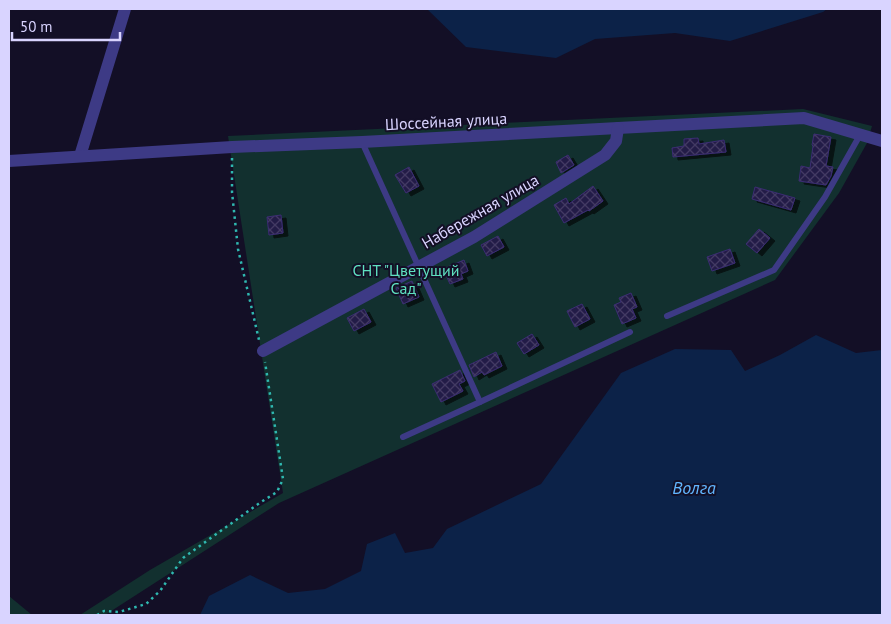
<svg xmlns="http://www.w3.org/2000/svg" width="891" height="624" font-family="'PT Sans',sans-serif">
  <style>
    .green { fill: #12302f }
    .water { fill: #0c2248 }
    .building { fill: url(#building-cross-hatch); stroke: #3b2d73; filter: url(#shadow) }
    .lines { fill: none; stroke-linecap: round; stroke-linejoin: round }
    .path { stroke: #2fb8b0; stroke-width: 2.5; stroke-dasharray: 2.5 4; stroke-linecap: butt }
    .service { stroke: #3d3a85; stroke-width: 6 }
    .minor { stroke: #3d3a85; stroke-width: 12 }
    .labels { text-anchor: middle; stroke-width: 4; stroke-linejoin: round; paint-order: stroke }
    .street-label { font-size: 16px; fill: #d9d4ff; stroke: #130f26 }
    .park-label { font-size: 16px; fill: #5fe0c0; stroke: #130f26 }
    .water-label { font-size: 18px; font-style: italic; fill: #62b6ff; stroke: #130f26 }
  </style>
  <defs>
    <pattern id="building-cross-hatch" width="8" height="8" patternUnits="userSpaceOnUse" patternTransform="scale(1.25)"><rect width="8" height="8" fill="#241b47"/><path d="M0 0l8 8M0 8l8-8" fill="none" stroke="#433b63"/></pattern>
    <filter id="shadow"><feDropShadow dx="5" dy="3" stdDeviation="0" flood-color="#0009"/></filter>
  </defs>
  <rect width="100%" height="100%" fill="#130f26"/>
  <g class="green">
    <path d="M803,109L872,126L867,143L839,193L775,280L279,503L105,615H80L150,570L283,493L228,136Z"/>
    <path d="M9,596L32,615H9Z"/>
  </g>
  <g class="water">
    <path d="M427,9H827L823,12L730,41L675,33L595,39L556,58L466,47Z"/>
    <path d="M816,335L856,353L882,350V615H200L209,596L250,575L288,593L325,589L361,571L367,544L395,533L405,553L433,548L447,529L541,484L621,373L675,349L731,350L745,371L780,355Z"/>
  </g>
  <g class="building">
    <path d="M814,134L831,137L826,166L833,167L831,176L826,185L799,181L801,166L810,168L813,146L812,145Z"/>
    <path d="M698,138L699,144L724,140L726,152L673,157L672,148L684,146V139Z"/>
    <path d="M568,155L574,165L561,173L556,162Z"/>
    <path d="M409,167L419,186L406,193L395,175Z"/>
    <path d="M593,186L603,201L589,211L588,210L564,223L554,205L566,198L569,204Z"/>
    <path d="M755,187L795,198L791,210L752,199Z"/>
    <path d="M281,215L283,233L269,235L267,217Z"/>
    <path d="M759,229L770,238L757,253L746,244Z"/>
    <path d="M498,236L504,247L487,256L481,245Z"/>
    <path d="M730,249L735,263L712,271L707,257Z"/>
    <path d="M464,260L468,271L461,274L463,279L450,284L443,269Z"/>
    <path d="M412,281L419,297L403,304L396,288Z"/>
    <path d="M631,293L637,307L632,309L636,318L622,324L614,305L621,302L619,298Z"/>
    <path d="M582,304L590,319L575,327L567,311Z"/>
    <path d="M364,309L371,322L354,331L347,318Z"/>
    <path d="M532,334L539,345L524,354L517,343Z"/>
    <path d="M496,352L502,366L484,375L482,372L474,377L469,365Z"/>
    <path d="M460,370L465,381L459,384L463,391L441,402L432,384Z"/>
  </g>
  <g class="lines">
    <g class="path">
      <path d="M232,158V192L238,249L259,340"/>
      <path d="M97,615L104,611L119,612L146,604L160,591L183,558L261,502L277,492L283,479L265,362"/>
    </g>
    <g class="service">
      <path d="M362,142L480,402"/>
      <path d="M667,316L774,270L825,197L860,135"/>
      <path d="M403,437L480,402L630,332"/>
    </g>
    <g class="minor">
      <path d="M80,156L125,9"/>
      <path d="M9,161L232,147L362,142L618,128L804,118L882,141"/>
      <path d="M263,351L474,237L605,155L616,141L618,128"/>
    </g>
  </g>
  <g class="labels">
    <g class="street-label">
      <text transform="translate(446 121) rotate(-3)" y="6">Шоссейная улица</text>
      <text transform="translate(480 211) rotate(-30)" y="6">Набережная улица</text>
    </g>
    <g class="park-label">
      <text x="406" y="276">СНТ "Цветущий<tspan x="406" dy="18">Сад"</tspan></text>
    </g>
    <g class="water-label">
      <text x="694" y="494">Волга</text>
    </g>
  </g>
  <rect width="891" height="624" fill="none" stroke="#d9d4ff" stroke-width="20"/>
  <path d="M12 32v8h108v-8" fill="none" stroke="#d9d4ff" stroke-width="2.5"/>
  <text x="20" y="32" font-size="15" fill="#d9d4ff" stroke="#130f26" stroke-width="4" paint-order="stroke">50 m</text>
</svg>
